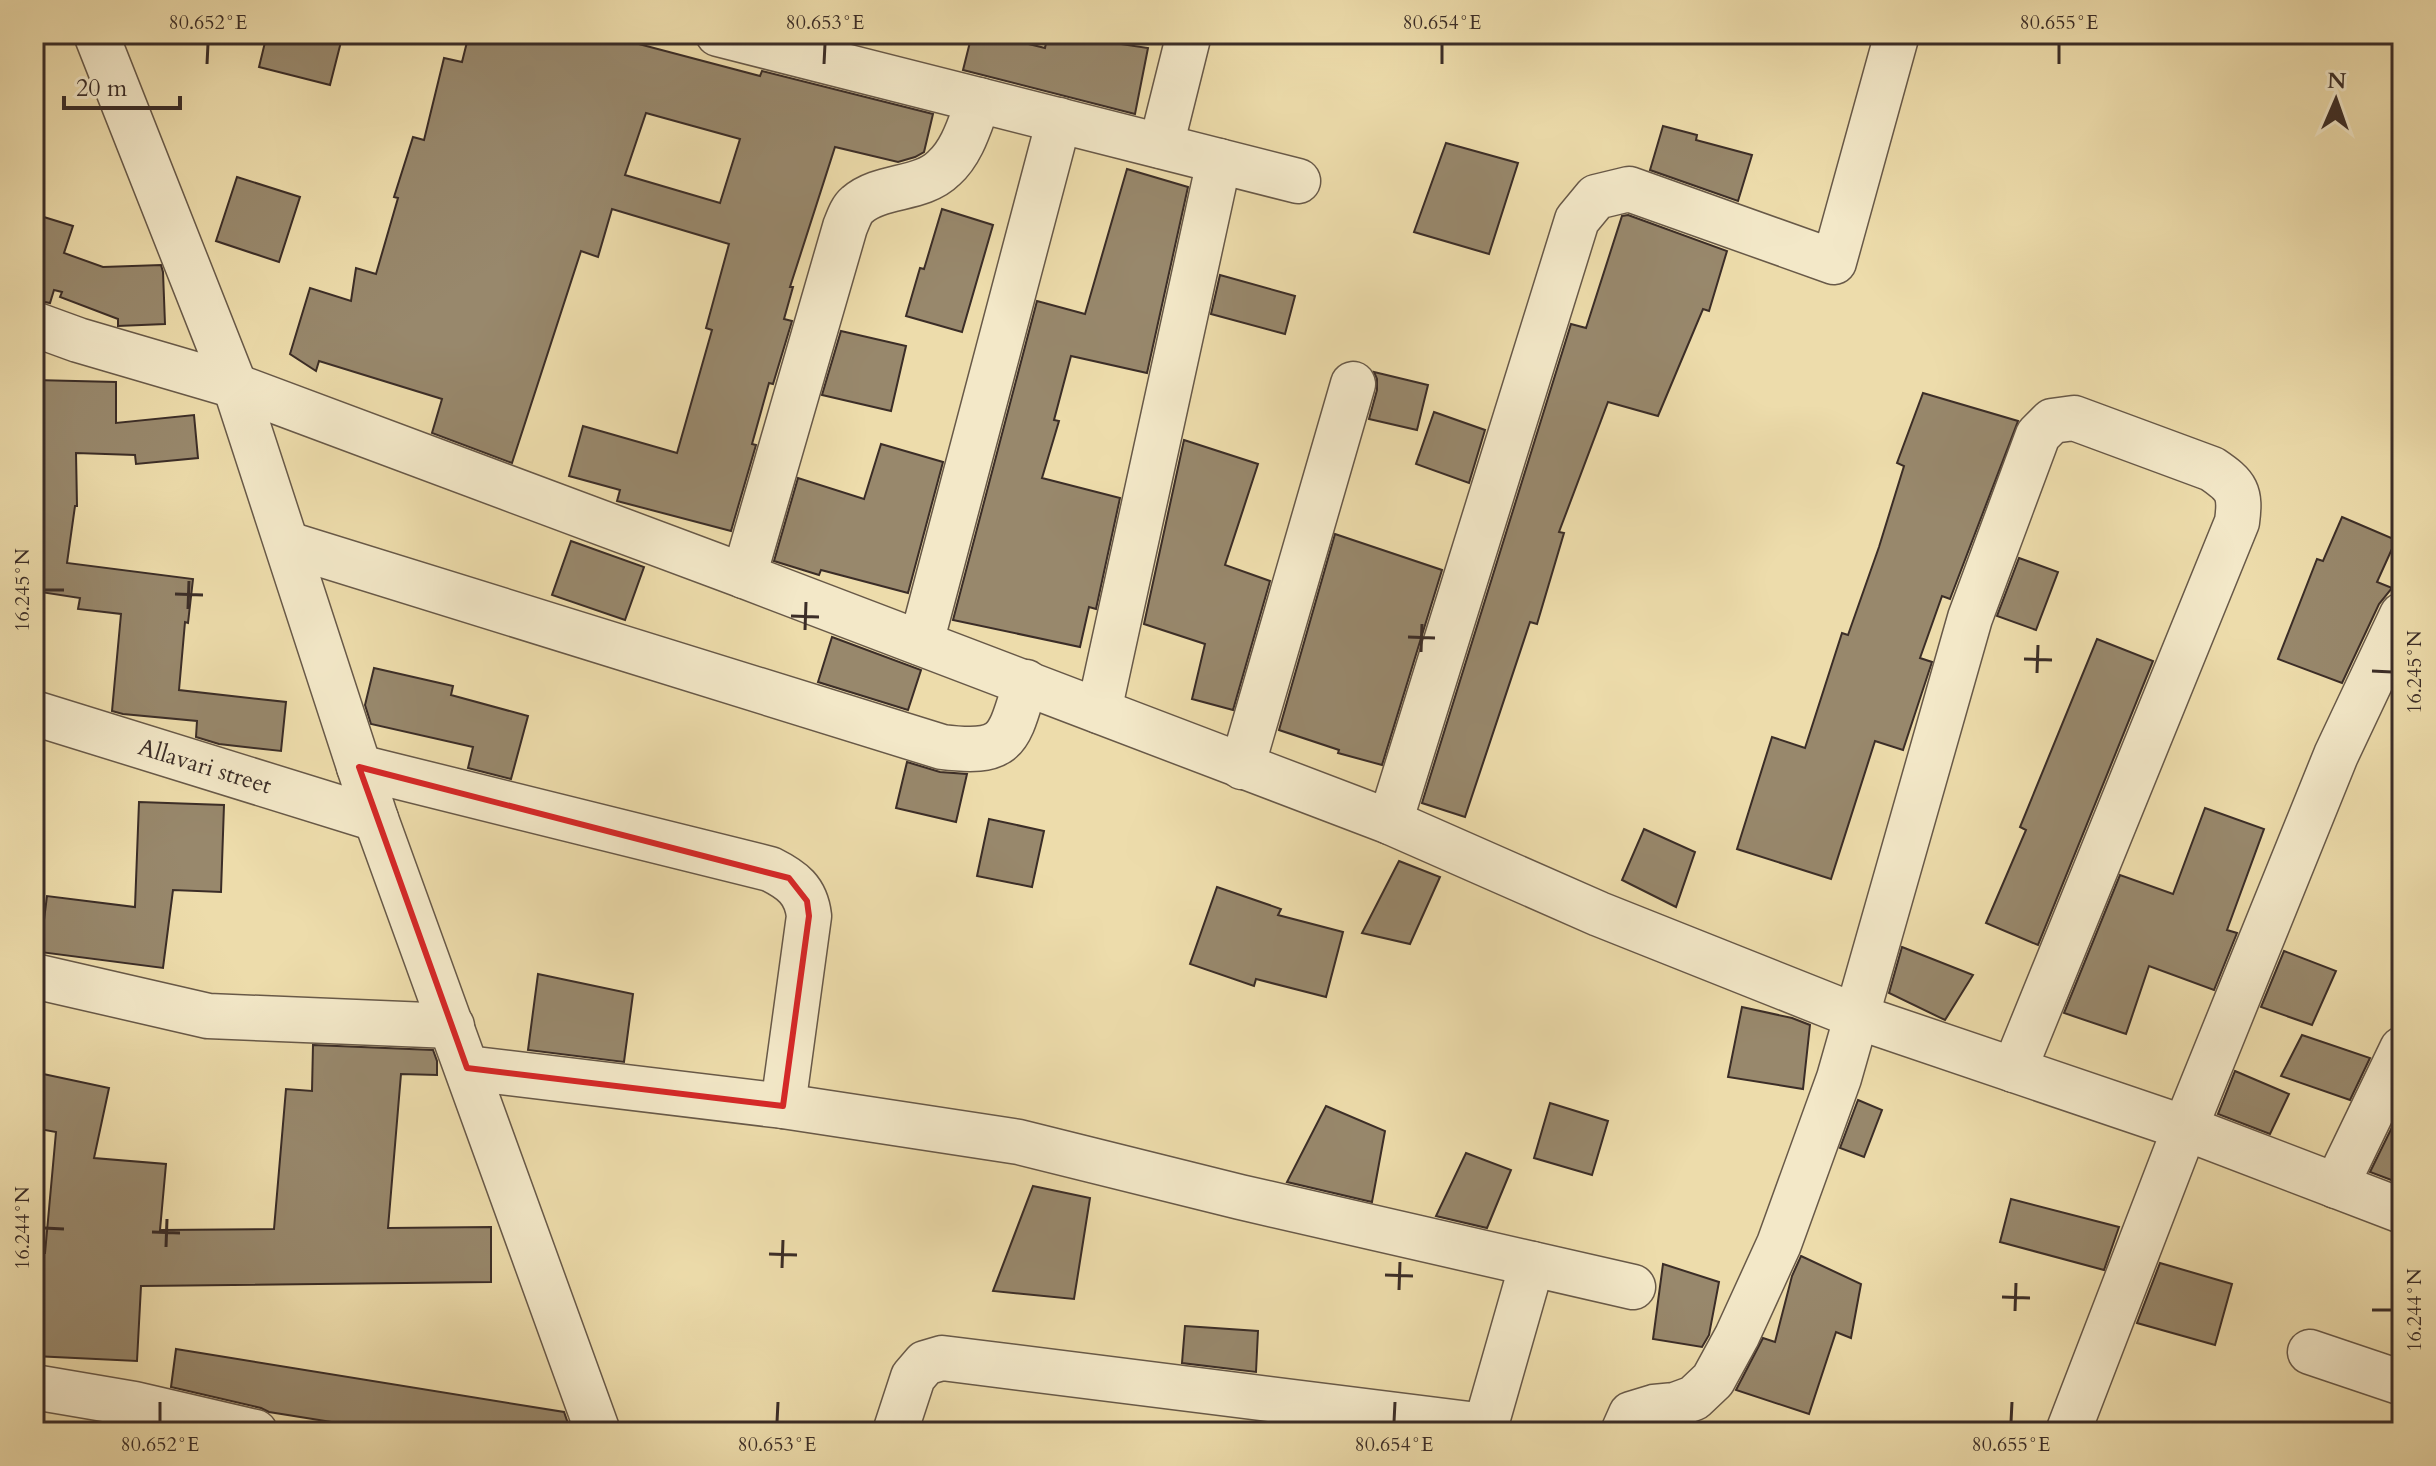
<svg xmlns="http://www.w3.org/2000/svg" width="2436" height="1466" font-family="Cardo,serif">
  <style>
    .building { fill: #98886c; stroke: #3b2d27; stroke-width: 2; fill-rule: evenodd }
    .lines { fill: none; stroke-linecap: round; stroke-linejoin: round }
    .minor-casing { stroke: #685948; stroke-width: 47 }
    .minor { stroke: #f3e8c8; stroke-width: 44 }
    .marked { fill: none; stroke: #d62828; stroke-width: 6; stroke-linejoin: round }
    .ticks { fill: none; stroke: #3b2d27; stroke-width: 3 }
    .labels { text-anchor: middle; stroke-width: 6; stroke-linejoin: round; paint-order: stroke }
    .street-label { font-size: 24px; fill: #3b2d27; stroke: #f3e8c8 }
    .neatline { fill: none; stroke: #3b2d27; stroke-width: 3 }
    .ticks-label { font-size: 20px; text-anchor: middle; fill: #3b2d27 }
  </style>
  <rect width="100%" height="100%" fill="#eddcab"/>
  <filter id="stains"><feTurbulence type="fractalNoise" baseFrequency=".0025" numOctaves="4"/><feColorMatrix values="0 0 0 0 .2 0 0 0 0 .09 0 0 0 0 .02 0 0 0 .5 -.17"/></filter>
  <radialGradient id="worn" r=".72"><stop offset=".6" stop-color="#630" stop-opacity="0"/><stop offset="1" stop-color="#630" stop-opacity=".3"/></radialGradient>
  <g class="building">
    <path d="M267,34H343L330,85L259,67Z"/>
    <path d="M469,34H601L760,76L762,71L933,114L924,152L915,157L898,162L835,147L790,287H793L784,319L792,321L773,384L769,383L752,444L756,445L731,531L617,501L620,490L569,476L583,426L677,453L712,330L706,328L729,244L612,209L598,257L581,251L512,463L432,433L442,399L319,361L316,371L290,354L310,288L351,301L356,268L376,274L398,198L394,197L413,137L424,140L444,58L462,62ZM646,113L740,139L720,203L625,175Z"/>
    <path d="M972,34H988L1045,48L1048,34H1054L1148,48L1135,114L963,70Z"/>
    <path d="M1663,126L1697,135L1696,140L1752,155L1738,201L1650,170Z"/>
    <path d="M1446,143L1518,163L1489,254L1414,232Z"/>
    <path d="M1127,169L1188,187L1147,373L1071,356L1054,420L1059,421L1042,478L1120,498L1096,609L1089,607L1080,647L953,620L1037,301L1085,314Z"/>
    <path d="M237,177L300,197L279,262L216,241Z"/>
    <path d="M942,209L993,225L962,332L906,316L920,268L924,269Z"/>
    <path d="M34,214L73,226L64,253L103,267L161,265L163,272L165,324L118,326V319L60,297L62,292L54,290L50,303L34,300Z"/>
    <path d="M1628,215L1727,251L1709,311L1703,309L1658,416L1608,402L1559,532L1564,533L1537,624L1530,622L1465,817L1422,803L1571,324L1586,328L1622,216Z"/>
    <path d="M1220,275L1295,296L1285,334L1211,314Z"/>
    <path d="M841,331L906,346L891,411L822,395Z"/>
    <path d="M1374,372L1428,385L1417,430L1369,419L1377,390V379Z"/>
    <path d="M34,380L116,382V423L194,415L198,458L136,464L135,455L76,453L77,506H75L67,563L193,579L188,623L185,622L179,690L286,702L281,751L219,744L196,737L197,721L123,714L112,711L121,614L78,609L80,598L34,591Z"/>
    <path d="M1923,393L2018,421L1950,599L1942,596L1920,658L1932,662L1903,750L1875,741L1831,879L1737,849L1772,737L1805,748L1842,633L1848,635L1879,547L1904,466L1897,463Z"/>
    <path d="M1434,412L1485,430L1469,483L1416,464Z"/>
    <path d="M1184,440L1258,464L1225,565L1270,581L1233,710L1192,699L1205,644L1144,624Z"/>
    <path d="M881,444L943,462L908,593L821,570L819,575L774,561L798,478L864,499Z"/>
    <path d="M2342,517L2396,540L2377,582L2392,588L2379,604L2342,683L2278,659L2317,559L2323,561Z"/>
    <path d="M1335,534L1442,570L1382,765L1338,753L1339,750L1279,730Z"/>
    <path d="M571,541L644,567L625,620L552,595Z"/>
    <path d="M2019,558L2058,572L2036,630L1997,616Z"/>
    <path d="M832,637L921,670L908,710L818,682Z"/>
    <path d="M2097,639L2153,661L2038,945L1986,923L2026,830L2020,827Z"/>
    <path d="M374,668L453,686L451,695L528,716L511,779L468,768L473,747L371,724L365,705Z"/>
    <path d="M907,762L940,772L967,774L956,822L896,808Z"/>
    <path d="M139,802L224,805L221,892L173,890L163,968L40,952L47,896L135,907Z"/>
    <path d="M2205,808L2264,829L2227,930L2237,933L2214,990L2149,966L2126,1034L2064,1013L2120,875L2173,894Z"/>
    <path d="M989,819L1044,831L1032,887L977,876Z"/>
    <path d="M1644,829L1695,852L1676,907L1622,880Z"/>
    <path d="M1399,861L1440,877L1410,944L1362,933Z"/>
    <path d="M1217,887L1281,909L1278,915L1343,932L1326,997L1256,979L1254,986L1190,964Z"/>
    <path d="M1902,947L1973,975L1945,1020L1889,993Z"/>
    <path d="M2284,951L2336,971L2312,1025L2261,1007Z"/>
    <path d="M538,974L633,994L624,1062L528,1050Z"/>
    <path d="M1742,1007L1792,1018L1810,1025L1803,1089L1728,1077Z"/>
    <path d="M2302,1035L2370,1058L2350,1100L2281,1076Z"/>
    <path d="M313,1045L433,1050L437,1061V1075L401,1074L388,1228L491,1227V1282L141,1286L137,1361L34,1356V1253H45L56,1132L34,1128V1072L109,1088L94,1158L166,1164L160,1230L274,1229L286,1089L312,1091Z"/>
    <path d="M2235,1071L2289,1094L2270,1134L2218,1114Z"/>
    <path d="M1858,1100L1882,1110L1864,1157L1840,1148Z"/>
    <path d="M1550,1103L1608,1121L1592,1175L1534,1158Z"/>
    <path d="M1326,1106L1385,1131L1372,1202L1287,1182Z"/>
    <path d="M2402,1107V1184L2370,1172Z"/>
    <path d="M1466,1153L1511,1170L1487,1228L1436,1216Z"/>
    <path d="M1033,1186L1090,1198L1074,1299L993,1291Z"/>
    <path d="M2011,1199L2119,1227L2104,1270L2000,1242Z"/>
    <path d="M1801,1256L1861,1284L1851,1338L1836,1332L1809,1414L1736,1390L1763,1338L1775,1342L1792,1276Z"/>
    <path d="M2160,1263L2232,1284L2215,1345L2137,1323Z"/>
    <path d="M1663,1264L1719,1282L1709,1335L1702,1347L1653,1339Z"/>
    <path d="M1185,1326L1258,1331L1256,1372L1182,1363Z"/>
    <path d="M176,1349L564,1412L571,1432H394L269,1412L261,1408L171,1387Z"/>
  </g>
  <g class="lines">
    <g class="minor-casing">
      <g id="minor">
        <path d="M96,34L235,386L376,819L598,1432"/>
        <path d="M718,34L1298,181"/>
        <path d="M1161,146L1189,34"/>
        <path d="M34,324L78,340L235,386L744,576L1390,822L1599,914L1858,1017L2185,1128L2402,1211"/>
        <path d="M288,544L942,747C1009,755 1008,740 1026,682"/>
        <path d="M744,576L845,227C848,220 851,210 857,205C881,184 921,191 944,168C963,151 970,123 979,100"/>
        <path d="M921,643L1059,120"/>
        <path d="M1099,711L1219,161"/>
        <path d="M34,713L376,819"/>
        <path d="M359,767L770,869C792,880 806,890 809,916L783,1106"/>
        <path d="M1242,767L1353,384"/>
        <path d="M1390,822L1577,220L1596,197L1629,189L1834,262L1897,34"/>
        <path d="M34,976L208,1016L452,1026"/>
        <path d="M467,1068L783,1106L1019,1142L1240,1197L1633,1287"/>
        <path d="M2336,1186L2402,1049"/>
        <path d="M2310,1352L2402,1383"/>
        <path d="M34,1387L134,1404L255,1432"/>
        <path d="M895,1432L913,1377L925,1363L942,1358L1485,1426"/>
        <path d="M1484,1432L1532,1264"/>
        <path d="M1623,1432L1631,1414L1654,1407L1675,1405L1694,1398L1713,1380L1737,1336L1779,1244L1839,1078L1970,618L2038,435L2052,421L2074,418L2212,469C2237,486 2241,492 2237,522L2014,1070"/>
        <path d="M2068,1432L2185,1128L2336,755L2402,615"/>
      </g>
    </g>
    <use href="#minor" class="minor"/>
  </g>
  <path class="marked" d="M359,767L789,878L807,901L809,916L783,1106L467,1068Z"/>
  <path class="ticks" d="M207,64L208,44M824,64L825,44M1442,64V44M2059,64V44M44,590H64M175,594L203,595M188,609L189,581M791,616L819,617M805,630L806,602M1408,637L1435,638M1421,652L1422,624M2024,659L2052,660M2372,671L2392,672M2037,673L2038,645M44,1228L64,1229M152,1232L180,1233M166,1247L167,1219M769,1254L797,1255M782,1268L783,1240M1385,1275L1413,1276M1399,1290L1400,1262M2002,1297L2030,1298M2372,1310H2392M2015,1311L2016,1283M160,1422V1402M777,1422L778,1402M1394,1422L1395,1402M2011,1422L2012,1402"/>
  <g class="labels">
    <g class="street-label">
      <text transform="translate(205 766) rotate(17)" y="8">Allavari street</text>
    </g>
  </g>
  <rect width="2436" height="1466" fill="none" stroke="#eddcab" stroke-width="88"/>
  <g transform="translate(2336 100) rotate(2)" stroke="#f3e8c8" stroke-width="6" paint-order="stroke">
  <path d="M0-6L14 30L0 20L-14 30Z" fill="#3b2d27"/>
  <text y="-12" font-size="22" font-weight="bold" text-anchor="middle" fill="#3b2d27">N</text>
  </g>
  <path d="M64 96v12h116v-12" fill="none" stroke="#3b2d27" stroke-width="4"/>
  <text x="76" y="96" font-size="24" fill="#3b2d27" stroke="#f3e8c8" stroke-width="6" paint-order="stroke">20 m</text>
  <rect x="44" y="44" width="2348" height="1378" class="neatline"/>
  <g class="ticks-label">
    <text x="208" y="29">80.652°E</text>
    <text x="825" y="29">80.653°E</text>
    <text x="1442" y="29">80.654°E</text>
    <text x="2059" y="29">80.655°E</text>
    <text transform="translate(22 590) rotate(-90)" y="7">16.245°N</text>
    <text transform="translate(2414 672) rotate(-90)" y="7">16.245°N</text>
    <text transform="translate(22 1228) rotate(-90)" y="7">16.244°N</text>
    <text transform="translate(2414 1310) rotate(-90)" y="7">16.244°N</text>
    <text x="160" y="1451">80.652°E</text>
    <text x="777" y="1451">80.653°E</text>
    <text x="1394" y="1451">80.654°E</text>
    <text x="2011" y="1451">80.655°E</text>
  </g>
  <rect width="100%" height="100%" filter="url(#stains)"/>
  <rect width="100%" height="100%" fill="url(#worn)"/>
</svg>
